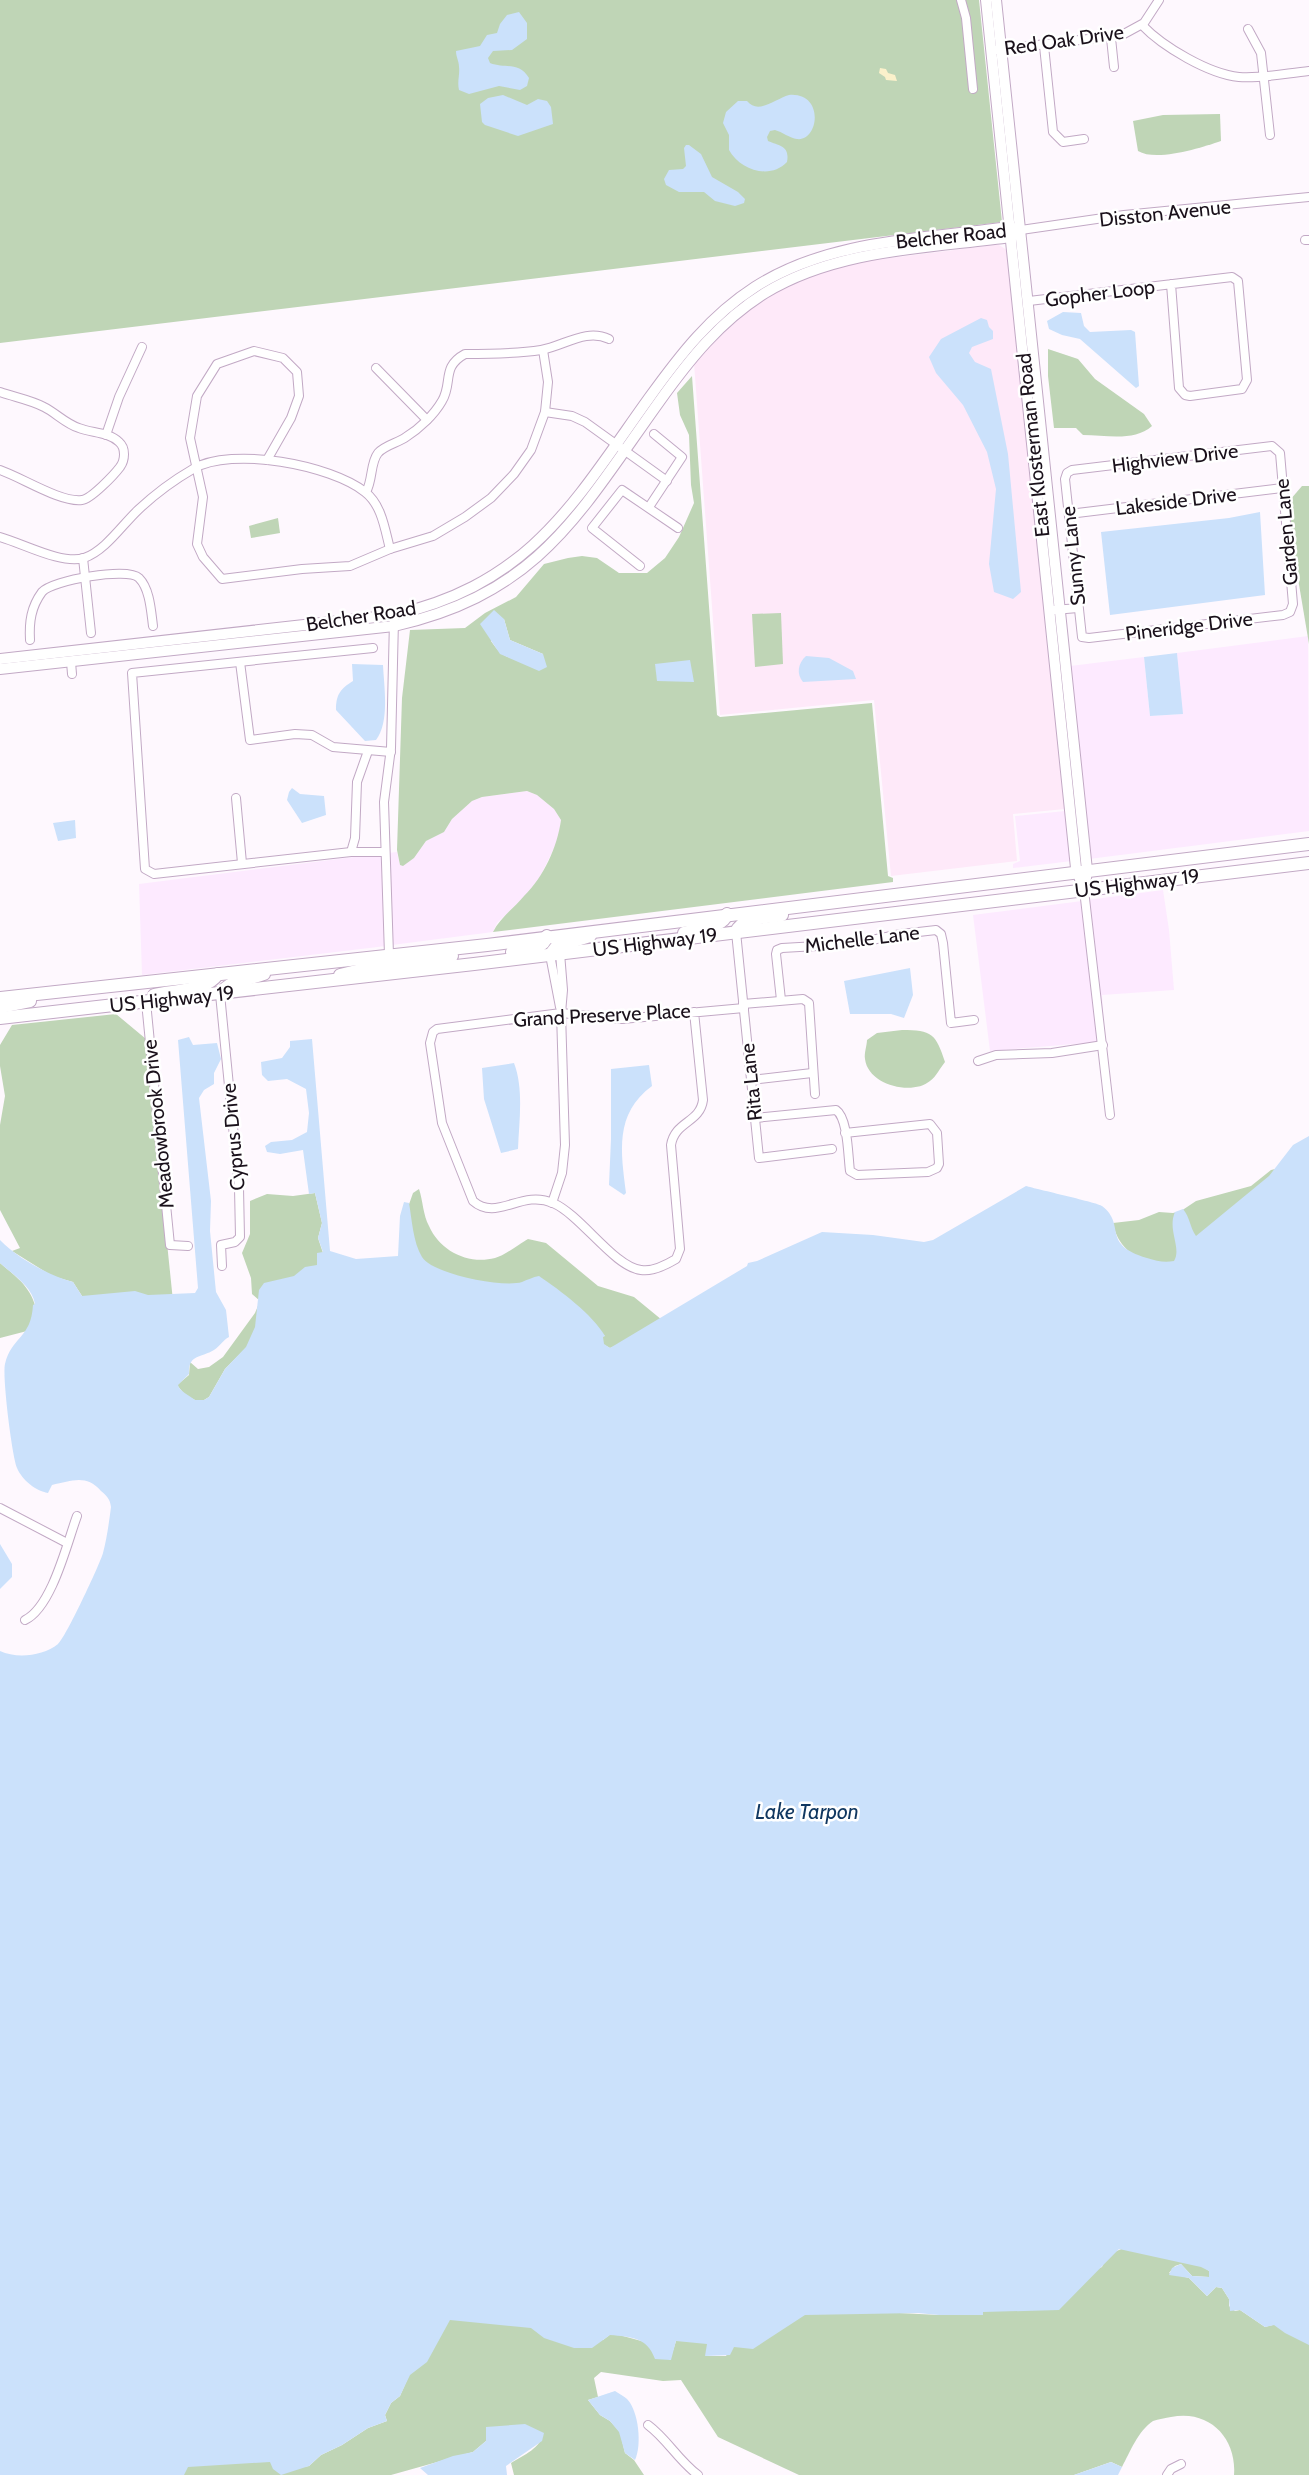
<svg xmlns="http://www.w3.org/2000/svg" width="1309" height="2475" font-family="Cabin,sans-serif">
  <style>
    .built { fill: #fdeaff }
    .education { fill: #fee9f9 }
    .green { fill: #bfd5b6; fill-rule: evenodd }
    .sand { fill: #fbf1cb }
    .water { fill: #cbe1fb }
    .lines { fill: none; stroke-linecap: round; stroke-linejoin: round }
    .minor-casing { stroke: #c2a9c5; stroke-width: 10 }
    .major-casing { stroke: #c2a9c5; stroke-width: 12 }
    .highway-casing { stroke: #c2a9c5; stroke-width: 14 }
    .minor { stroke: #fff; stroke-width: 8 }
    .major { stroke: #fff; stroke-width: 10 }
    .highway { stroke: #fff; stroke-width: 12 }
    .labels { text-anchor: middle; stroke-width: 5; stroke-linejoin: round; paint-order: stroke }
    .street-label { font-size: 20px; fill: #1a111b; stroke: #fff }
    .water-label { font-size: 21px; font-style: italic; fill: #113861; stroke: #fff }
  </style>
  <rect width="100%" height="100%" fill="#fef8fe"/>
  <g class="built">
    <path d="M1308,636L1309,831L1089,859L1070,666L1144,657L1150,716L1182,714L1177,653Z"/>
    <path d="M527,791L537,795L554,809L561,820L558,840L540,877L527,894L497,923L493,932L392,945L388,853L397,852L400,865L414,858L426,841L444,832L452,819L472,801L482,797Z"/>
    <path d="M1065,811L1072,861L1013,868V864L1020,861L1015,816Z"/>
    <path d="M370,855H382L386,946L142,975L139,884Z"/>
    <path d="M1163,890L1169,930L1174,990L1102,995L1105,1042L1088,900Z"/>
    <path d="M1082,901L1099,1042L990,1051L973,915Z"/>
  </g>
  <path class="education" d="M994,245H999L1007,250L1065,809L1013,814L1017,861L891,876L874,700L720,715L694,363L709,344L745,313L778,291L808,277L840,267L874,260Z"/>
  <g class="green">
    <path d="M0,0H979L1002,222L0,343Z"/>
    <path d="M1220,114L1221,141C1201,148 1156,162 1138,151L1133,121L1163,115Z"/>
    <path d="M1048,349L1078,359L1095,379L1144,414L1152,426C1134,442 1106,435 1083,435L1076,428H1054L1048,376Z"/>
    <path d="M692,376L717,715L720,717L872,703L888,876L893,878V882L493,932C500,918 514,908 524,896C544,876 557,848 561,820L554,809L537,795L527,791L482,797L472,801L452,819L444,832L426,841L414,858L403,866L400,865L397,850L402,698L410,630L465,628L485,613L516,597L544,564L568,558L582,556L597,558L619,573H647L665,558L679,537L694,503L691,485L689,435L680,415L677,393ZM504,619L510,640L543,654C517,659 507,665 491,641Z"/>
    <path d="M1302,486H1309V644L1291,537L1290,500Z"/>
    <path d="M278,518L280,533L251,538L249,526Z"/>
    <path d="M781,613L783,664L755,667L752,614Z"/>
    <path d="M116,1014L146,1039L173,1301L82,1296L73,1282L52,1276L12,1251L20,1248L0,1210V1125L5,1096L0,1066V1045L12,1025Z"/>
    <path d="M902,1030C932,1030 936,1034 945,1062C940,1068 936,1077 930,1081C912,1096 868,1085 865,1059C864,1053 867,1045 867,1040L877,1033Z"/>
    <path d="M1288,1166L1178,1262L1151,1268C1133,1255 1117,1246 1113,1223L1139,1220L1159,1212L1173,1213L1181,1211L1196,1201L1251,1186L1271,1170Z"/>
    <path d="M419,1189C423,1201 423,1215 429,1226C440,1251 468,1265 495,1258C504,1256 519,1244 528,1239L546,1243L598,1286L634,1297L662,1320L638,1336L610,1348L595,1340L596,1337L605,1336L516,1292L418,1273L407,1210L413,1193Z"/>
    <path d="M315,1193L322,1223L318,1238L327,1265L225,1369L209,1397L204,1400H195L185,1395L177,1385L189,1375L190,1362L198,1369L209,1367L223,1357L255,1313L260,1301L252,1294L251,1278L242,1253L250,1234V1201L267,1194L293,1196Z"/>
    <path d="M0,1263C19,1279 32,1288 37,1313L27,1331L0,1338Z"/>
    <path d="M1129,2247L1194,2259L1209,2271V2277L1192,2276L1181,2264L1175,2266L1169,2273L1189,2278L1207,2296L1216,2287L1222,2288L1229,2299V2306L1235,2311L1240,2310L1265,2327L1276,2324L1309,2341V2475H1234C1237,2438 1209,2409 1171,2417C1166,2418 1158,2419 1153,2421C1138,2431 1130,2452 1122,2467L1111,2462L1074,2475H799L718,2437L681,2380L663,2381L601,2372L594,2378L598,2397L588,2400L600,2415L610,2421L620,2432L625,2453L634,2460L644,2475H514L511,2463C524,2455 541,2448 543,2433L486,2441L473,2452L391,2475H180L176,2445L303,2467L309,2466L321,2455L342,2445L368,2428L387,2421L385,2415L391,2403L400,2396L410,2373L456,2309L603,2340L612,2333L645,2342L670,2360L677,2338H709L706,2356H726L737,2337L800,2308L939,2315H982V2310L1093,2271L1102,2267C1106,2255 1118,2249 1129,2247Z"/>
  </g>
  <path class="sand" d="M880,68L886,69L888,73L895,75L897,81L886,80L885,77L879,73Z"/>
  <g class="water">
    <path d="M519,12L527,23V39L512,50L493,51L488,58L490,63C505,69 519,61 529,78L527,86L520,90L499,86L469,94L459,90C457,81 460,75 459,67C459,61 456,57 456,51L480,46L487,35L497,33L500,24L507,15Z"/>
    <path d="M503,95L527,105L538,99L547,101L551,107L553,124L518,136L485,125L482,122L480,104L488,98Z"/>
    <path d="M789,95C825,92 819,142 797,139C790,138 782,132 775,130L770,131L767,137L768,141C780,146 790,146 787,162C770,180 740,170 729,150V135L723,123L726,112L738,101H747C758,115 775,99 789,95Z"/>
    <path d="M686,145H689L701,154L712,177L738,192L745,199L744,203L735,206L715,201L704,192H679L666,185L664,179L669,170L683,169L686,166L684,148Z"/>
    <path d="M1063,312L1081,313L1084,326L1090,332L1131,330L1135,332L1139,386L1136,388L1080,339L1062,335L1049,329L1047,321Z"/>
    <path d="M981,318L987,320L989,327L993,331V339L972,347L969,353L975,362L991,369L1008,454L1021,592L1013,599L994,592L989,564L996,489L987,452L963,405L936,373L929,357L941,339Z"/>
    <path d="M1260,512L1265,595L1110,615L1101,532L1229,518Z"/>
    <path d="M494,610L504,619L510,640L543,654L547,667L539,671L500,654L480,624Z"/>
    <path d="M1177,653L1183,714L1150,716L1144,657Z"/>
    <path d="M806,656L829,658L853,671L856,679L803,682C796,674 798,663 806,656Z"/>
    <path d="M690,660L694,682L657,681L655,664Z"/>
    <path d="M352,664L383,665C384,687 390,722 376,740L365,741L336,710C336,695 340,689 353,681Z"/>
    <path d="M292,788L300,794L324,796L326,815L302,823L287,800L289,792Z"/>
    <path d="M75,820L76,838L58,841L53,823Z"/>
    <path d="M910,968L913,995L904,1018L891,1014H850L844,981Z"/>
    <path d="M189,1037L193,1045L217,1043L221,1059L214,1073V1084L204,1090L199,1098L211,1201L210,1231L216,1292L226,1310L229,1337C223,1340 220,1346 214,1350C201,1358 188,1354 189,1374L178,1385C179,1391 190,1396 195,1400H204L209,1397L225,1369L246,1347L255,1327L259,1290L264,1283L294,1276L305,1267L317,1265V1253L323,1252L318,1238L322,1223L315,1193L309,1194L303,1150L280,1154L267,1152L265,1146L271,1142L292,1140L307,1132L309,1113L306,1089L287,1079L268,1081L262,1075L261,1062L282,1058L290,1047V1041L312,1039L330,1251L356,1259L398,1256L400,1216L404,1202L409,1203C412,1220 413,1242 422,1257C432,1274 503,1288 522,1282C527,1280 533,1277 539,1276C561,1291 592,1314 605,1336L603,1337L604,1344L610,1348L747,1266L748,1263L757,1261L822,1232L873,1235L924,1242L933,1240L1026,1186C1036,1189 1099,1203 1102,1206C1127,1225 1100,1244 1147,1258C1157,1261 1164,1263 1174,1261C1182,1248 1167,1230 1175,1212L1183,1209C1190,1217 1190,1228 1196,1236L1269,1176L1293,1145L1309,1136V2345L1285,2333L1274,2325L1265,2327L1240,2310L1230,2311L1229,2299L1222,2288L1216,2287L1207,2296L1189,2278L1169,2275L1172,2268L1181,2264L1192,2276L1209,2277V2271L1201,2267L1119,2249L1059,2310L983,2312V2315H939L918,2313L805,2315L753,2349L734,2347L730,2355L705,2356L707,2344L676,2341L671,2360L655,2359C647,2337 631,2337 610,2335L592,2348H574L544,2338L531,2328L450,2320L427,2362L410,2375L400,2396L391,2403L385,2415L387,2421L368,2428L342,2445L321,2455L309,2466L281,2475L273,2469L270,2462L188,2467L184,2475H0V1651C17,1659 43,1656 58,1644C65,1639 100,1564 103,1553C107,1538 109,1522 111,1507C110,1499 107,1496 101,1491C86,1474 72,1481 52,1485L48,1493C36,1491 22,1480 17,1468C12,1456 2,1376 5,1364C12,1336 31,1339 33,1305L35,1304C32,1286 13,1275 0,1263V1240C19,1259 48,1275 73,1282L82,1296L135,1291L148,1295L195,1293L198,1288L178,1040Z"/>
    <path d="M514,1063C524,1089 519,1122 518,1149L501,1153L484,1099L482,1068Z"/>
    <path d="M649,1065L652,1086C614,1114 621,1152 626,1193L624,1195L609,1185L611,1139V1069Z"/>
    <path d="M0,1544L12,1564V1577L0,1589Z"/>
    <path d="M615,2391C619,2394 624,2396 627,2399C639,2411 642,2446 635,2460L625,2453L619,2432L610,2421L600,2415L588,2400Z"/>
    <path d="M525,2424L544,2433L542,2441L506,2466L507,2475H428L420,2468L453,2456L473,2452L486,2441V2427Z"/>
    <path d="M1111,2462L1122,2467L1118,2475H1074Z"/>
  </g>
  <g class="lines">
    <g class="minor-casing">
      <g id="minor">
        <path d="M961,0L966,18L973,89"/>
        <path d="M1142,25C1163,47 1209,74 1239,77C1260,79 1288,73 1309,71"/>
        <path d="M1248,29L1261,53L1270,135"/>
        <path d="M1111,38L1114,67"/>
        <path d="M1044,46L1053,132L1063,142L1084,139"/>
        <path d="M996,50L1122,35L1144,23L1159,0"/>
        <path d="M1021,230L1124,215L1309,197"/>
        <path d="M1305,240H1309"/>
        <path d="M1029,301L1232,277L1238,281L1247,380L1242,389L1190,396L1185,395L1179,388L1171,284"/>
        <path d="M376,368L427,420"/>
        <path d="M0,392C14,397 31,400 44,407C56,413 66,424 79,428C91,433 109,432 119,442C126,448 125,460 120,467C114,475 91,499 82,500C61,503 21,477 0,470"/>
        <path d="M545,412L572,416L585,422L667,481"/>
        <path d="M106,435L119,397L142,347"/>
        <path d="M1272,446L1280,453L1293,604L1290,612L1283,615L1089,638L1082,637L1065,479L1067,473L1072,470Z"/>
        <path d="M267,460L291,418L299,396L297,372L283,358L254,351L217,364L197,396L190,438L203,497L197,544L203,557L222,579L302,569L350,566L390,549L433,536L465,517L491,498L514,474L531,450L545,412L548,382L543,350"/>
        <path d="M366,492C373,480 370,463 378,453C385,445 398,443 406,437C419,429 434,415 442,401C453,383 441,367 465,354C490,354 516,354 541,350C564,346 586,328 609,339"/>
        <path d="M649,507L682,457L654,434"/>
        <path d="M1069,514L1282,488"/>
        <path d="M0,537C22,543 62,565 84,558C105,551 122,525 138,510C155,494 174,480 193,469C232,446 331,465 365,492C382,505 385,530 390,549"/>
        <path d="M83,558L91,633"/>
        <path d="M640,566L592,528L622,490L678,528"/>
        <path d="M1054,610L1078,608"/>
        <path d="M30,640C29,622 31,607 42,592C52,580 128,567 139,578C150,589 151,611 153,626"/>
        <path d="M373,648L132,673L145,869L154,874L351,852H385"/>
        <path d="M71,662L72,674"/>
        <path d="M240,662L250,740L295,734L312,735L333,747L391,752"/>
        <path d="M236,798L242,863"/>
        <path d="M351,852L355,838L357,782L368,751"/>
        <path d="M1084,890L1110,1115"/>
        <path d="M736,932L759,1158L832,1149"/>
        <path d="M389,955L384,802L391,748L394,620"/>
        <path d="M550,955L560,1007"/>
        <path d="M220,994L239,1188L240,1237L235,1242L221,1245L222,1266"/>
        <path d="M781,1000L776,954L777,950L782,948L852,944L901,934L936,930L941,934L943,943L951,1023L974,1020"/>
        <path d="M146,1002L170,1245L188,1246"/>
        <path d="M743,1004L803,999L809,1003L815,1094"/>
        <path d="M694,1012L703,1100C700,1123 675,1121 671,1145L680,1249L676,1259C666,1265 652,1272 641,1270C614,1267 581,1215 553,1203C521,1189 497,1222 473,1201L442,1123L430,1043L433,1032L437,1029L561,1013L622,1019L744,1008"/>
        <path d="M978,1061L996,1055L1052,1053L1103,1045"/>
        <path d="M751,1080L812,1073"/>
        <path d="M755,1118L836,1110C848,1118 848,1156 850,1171L857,1175L928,1172L937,1168L939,1164L937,1133L930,1124L845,1133"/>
        <path d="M552,1203L562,1173L565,1145L561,1013L563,990L560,953"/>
        <path d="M0,1508L67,1543"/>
        <path d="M25,1620C52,1607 67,1543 77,1516"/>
        <path d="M648,2425C667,2439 678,2460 698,2475"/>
        <path d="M1167,2475L1171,2469L1181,2464"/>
      </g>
    </g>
    <g class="major-casing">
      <g id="major">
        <path d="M986,0L1076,868L1084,890"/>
        <path d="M996,0L1087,870L1086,878"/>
        <path d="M0,659L394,615C531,583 573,504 649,398C680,355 710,316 755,287C830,239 924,239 1009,227L1021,230"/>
        <path d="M0,669L394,626C539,593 578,515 659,402C689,360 720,321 765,293C837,249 929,248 1011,237L1021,230"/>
      </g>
    </g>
    <g class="highway-casing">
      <g id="highway">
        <path d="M736,932C743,916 767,918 782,915"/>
        <path d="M684,933C698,928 723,928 727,914"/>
        <path d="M512,952C524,950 544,950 547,936"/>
        <path d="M550,955L557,946L590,936"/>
        <path d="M384,969L399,964L452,956"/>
        <path d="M340,975L373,967L387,957"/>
        <path d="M220,994C231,979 248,980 264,974"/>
        <path d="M154,995C174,990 206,992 218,974"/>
        <path d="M0,998L487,945L1309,844"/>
        <path d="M0,1007L30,1001"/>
        <path d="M0,1018L474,964L1309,863"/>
      </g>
    </g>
    <use href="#minor" class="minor"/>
    <use href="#major" class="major"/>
    <use href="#highway" class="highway"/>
  </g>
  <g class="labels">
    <g class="street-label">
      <text transform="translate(1064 40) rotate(-8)" y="7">Red Oak Drive</text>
      <text transform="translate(1165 213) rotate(-6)" y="7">Disston Avenue</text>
      <text transform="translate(951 236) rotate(-6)" y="7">Belcher Road</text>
      <text transform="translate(1100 293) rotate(-7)" y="7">Gopher Loop</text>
      <text transform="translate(1033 445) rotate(-96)" y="7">East Klosterman Road</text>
      <text transform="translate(1175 458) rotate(-7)" y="7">Highview Drive</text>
      <text transform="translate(1176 501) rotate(-7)" y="7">Lakeside Drive</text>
      <text transform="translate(1286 532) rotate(-95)" y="7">Garden Lane</text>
      <text transform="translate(1073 556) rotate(-96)" y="7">Sunny Lane</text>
      <text transform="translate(361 616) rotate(-9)" y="7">Belcher Road</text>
      <text transform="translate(1189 626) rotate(-7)" y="7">Pineridge Drive</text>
      <text transform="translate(1137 883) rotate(-7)" y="7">US Highway 19</text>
      <text transform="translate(862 939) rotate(-7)" y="7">Michelle Lane</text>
      <text transform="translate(655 942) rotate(-7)" y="7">US Highway 19</text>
      <text transform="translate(172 999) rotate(-6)" y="7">US Highway 19</text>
      <text transform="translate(602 1015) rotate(-3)" y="7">Grand Preserve Place</text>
      <text transform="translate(751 1082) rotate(-96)" y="7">Rita Lane</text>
      <text transform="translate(158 1124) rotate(-96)" y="7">Meadowbrook Drive</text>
      <text transform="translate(233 1137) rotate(-95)" y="7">Cyprus Drive</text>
    </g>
    <g class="water-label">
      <text x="807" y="1819">Lake Tarpon</text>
    </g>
  </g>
</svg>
